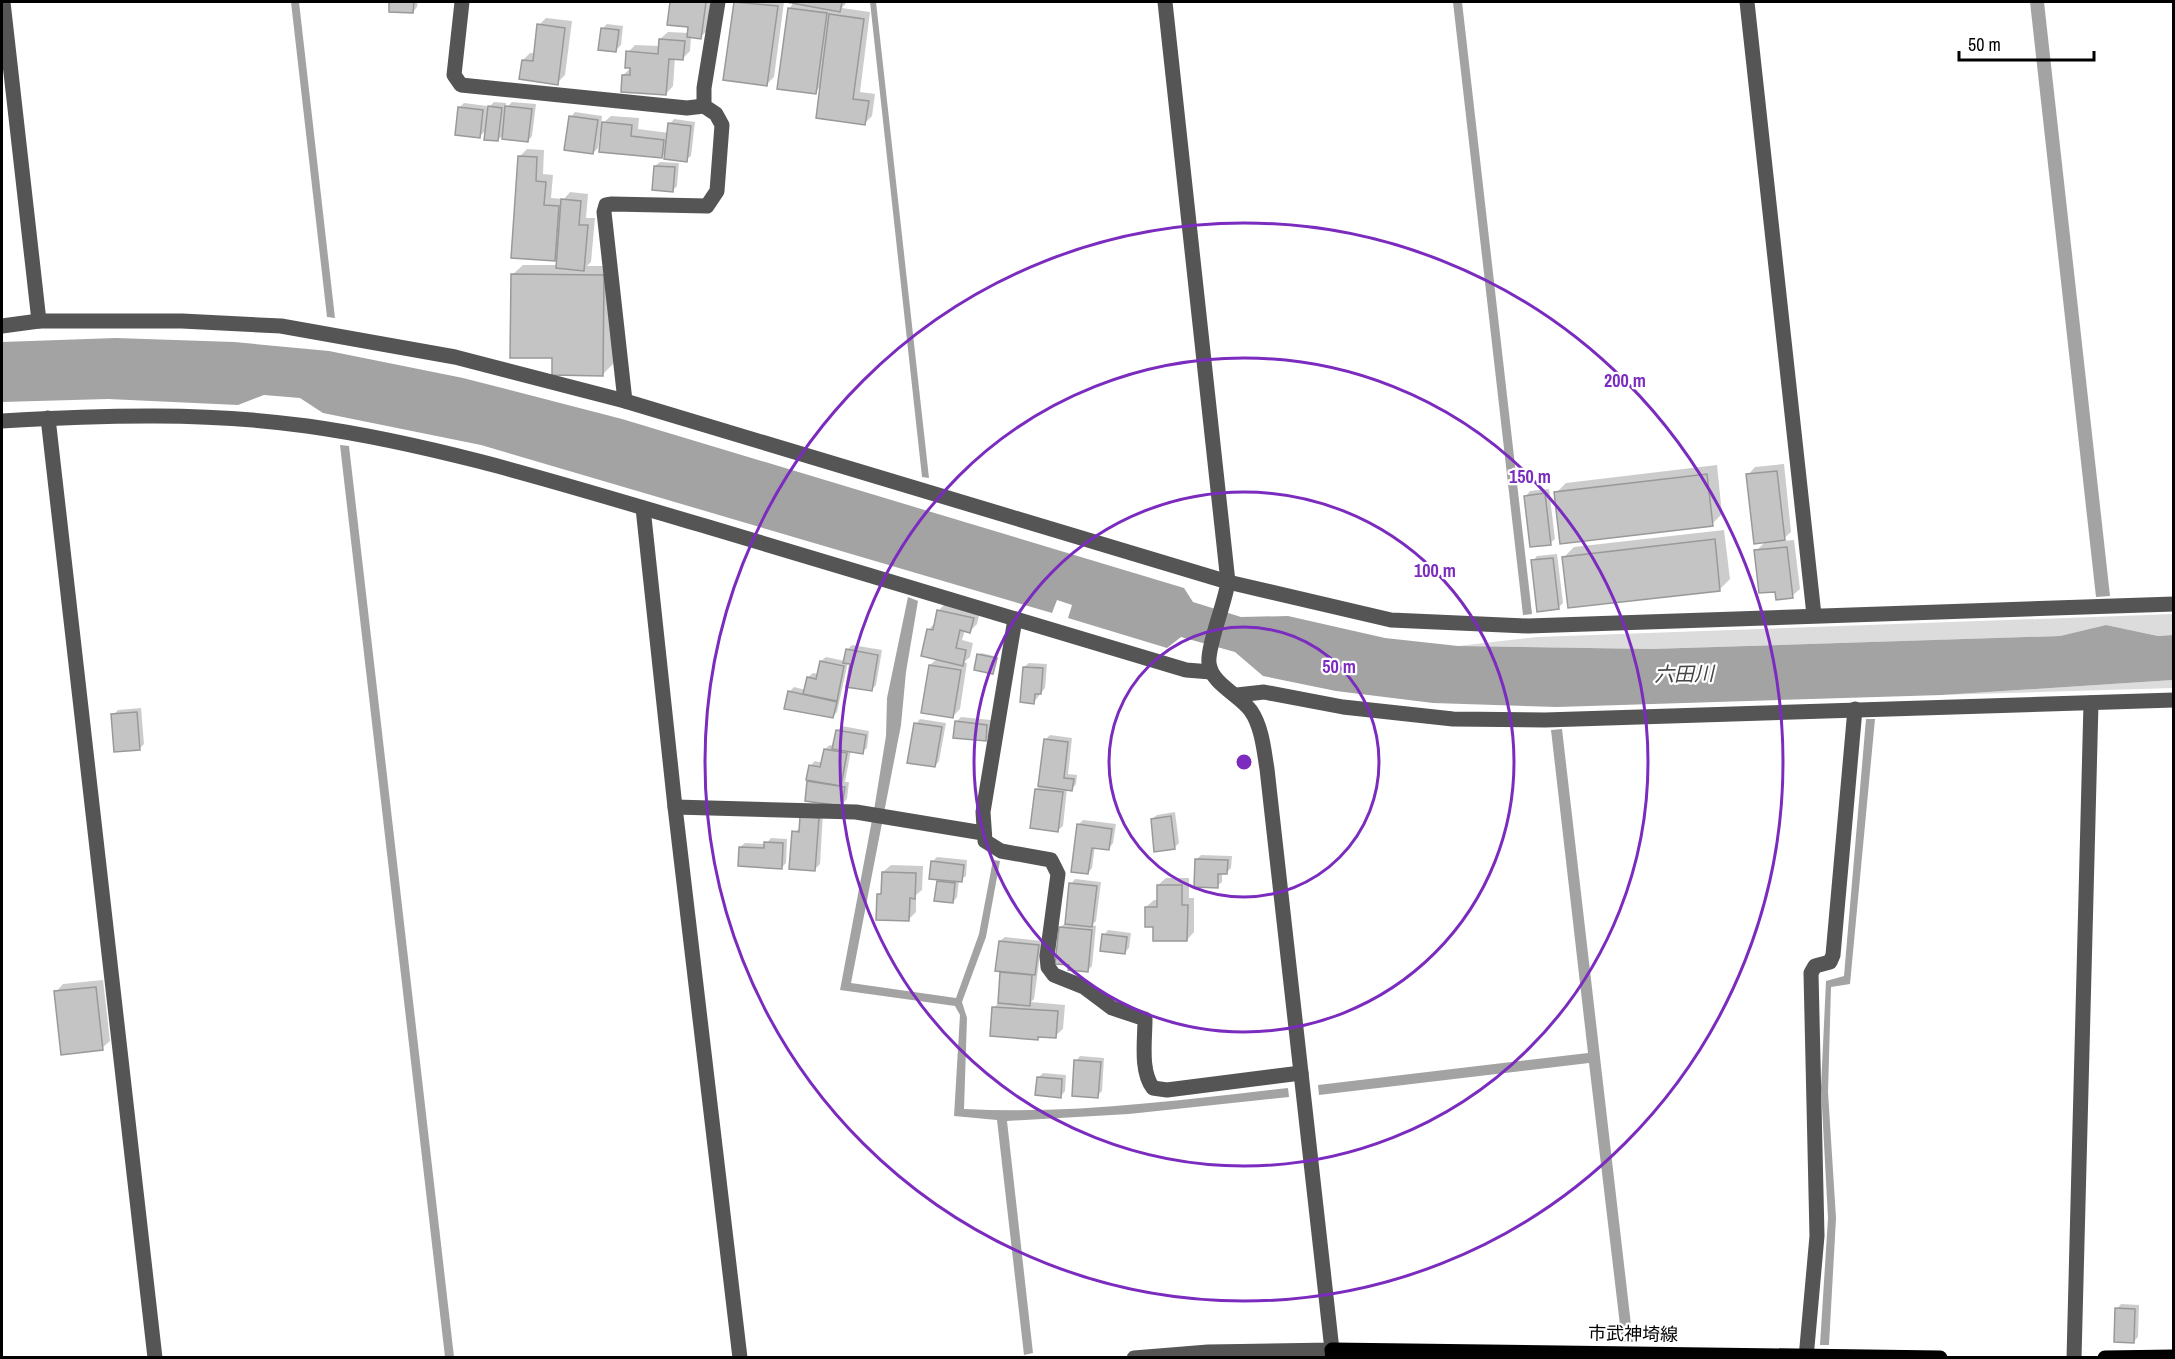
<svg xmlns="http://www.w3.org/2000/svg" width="2175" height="1359" font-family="'Archivo Narrow','Noto Sans JP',sans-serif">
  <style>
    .green { fill: #dcdcdc }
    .water { fill: #a3a3a3 }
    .shadow { fill: #0003 }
    .building { fill: #c4c4c4; stroke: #999; stroke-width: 1.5 }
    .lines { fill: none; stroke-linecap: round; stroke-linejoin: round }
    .minor { stroke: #555; stroke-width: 15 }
    .major { stroke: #000; stroke-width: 15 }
    .ring { fill: none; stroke: #7b2cbf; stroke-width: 3 }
    .labels { text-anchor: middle; stroke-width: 4.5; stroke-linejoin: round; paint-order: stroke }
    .street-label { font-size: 18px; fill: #000; stroke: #fff }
    .water-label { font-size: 20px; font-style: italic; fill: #444; stroke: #fff }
    .centre { fill: #7b2cbf; stroke: #fff; stroke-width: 3 }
    .ring-label { font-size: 18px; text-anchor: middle; font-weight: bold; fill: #7b2cbf; stroke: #fff; stroke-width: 4.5; stroke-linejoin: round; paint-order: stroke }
  </style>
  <rect width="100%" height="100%" fill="#fff"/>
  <g class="green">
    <path d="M2174,614L2173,635L2158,636L2106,625L2060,636L1651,649L1458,646L1537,637Z"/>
    <path d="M2173,680V688L1942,695Z"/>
  </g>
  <g class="water">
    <path d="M291,2H299L335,318L327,317Z"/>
    <path d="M870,2H876L929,478L922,477Z"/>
    <path d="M1453,2H1462L1532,614L1523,615Z"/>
    <path d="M2030,2H2044L2110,596L2096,597Z"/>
    <path d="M116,338L234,342L329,351L463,378L622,419L1184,588L1193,602L1241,617L1288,616L1385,638L1458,646L1651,649L2060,636L2106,625L2158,636L2173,635V680L1942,695L1557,707L1433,703L1336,691L1263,676L1235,652L1181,637L1167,648L1068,618L1072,605L1057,600L1052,613L481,445L323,413L300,398L264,395L238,405L108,399L2,402V342Z"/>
    <path d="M340,445L349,446L454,1357H445Z"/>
    <path d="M908,597L918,601L906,672L901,725L851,983L956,998L979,934L993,860L1000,861L986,937L962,1002L967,1018L964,1109C1072,1115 1181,1100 1288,1088L1289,1097L1129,1114L1007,1121L1033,1353L1024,1355L997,1120L954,1116L960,1015L955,1006L840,990L875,804L886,736L887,698Z"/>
    <path d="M1866,719H1875L1850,984L1831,987L1828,1092L1836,1218L1829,1345H1820L1828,1218L1821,1088L1826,981L1844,976Z"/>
    <path d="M1562,729L1633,1342H1622L1589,1063L1319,1095L1318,1085L1588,1053L1551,730Z"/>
  </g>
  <g class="shadow">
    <path d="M391,2H418L417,7L413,12L390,10Z"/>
    <path d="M672,2H711L708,30L700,37L691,36L690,51L683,58H675L673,86L666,94L623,75L632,67L628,52L635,45L660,46V39L668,32L689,33L690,26L669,23Z"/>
    <path d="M735,2H784L774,77L767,84L725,79Z"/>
    <path d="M794,2H847L842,8L870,12L860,92L875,94L872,116L865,123L821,86L815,92L789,9Z"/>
    <path d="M546,18L572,21L565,75L557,83L523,60L530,53H535L539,25Z"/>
    <path d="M607,24L623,26L621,45L616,50L602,29Z"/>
    <path d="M494,102L506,103V108L512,102L536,104L532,136L528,141L504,134L498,140L487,129L480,136L459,108L464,103L487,106V109Z"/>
    <path d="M575,112L602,116L601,125L611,116L639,118L638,129L669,133L670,124L674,119L695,122L691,156L686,160L666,152L662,157L600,135L598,148L593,153L571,117Z"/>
    <path d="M527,149L544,150L543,174L553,175L551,198L564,199L570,192L588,194L586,218H595L591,262L587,266H614L613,364L603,374L554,357L512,275L523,265H558V255L554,259L520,156Z"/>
    <path d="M660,162L679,163L677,186L673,190L655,166Z"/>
    <path d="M1784,464L1791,532L1781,541L1794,540L1800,589L1792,596L1776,590L1756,551L1766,541L1748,475L1755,467Z"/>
    <path d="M1717,465L1722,514L1712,524L1556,493L1566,483Z"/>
    <path d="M1549,489L1555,539L1550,543L1526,496L1530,491Z"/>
    <path d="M1724,530L1730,579L1720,589L1564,557L1574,547Z"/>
    <path d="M1557,554L1563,603L1558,608L1533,561L1537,556Z"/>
    <path d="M946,603L980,611L977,624L970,631L965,630L962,640L973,643L970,657L964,662L967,663L960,709L952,717L930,665L938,658L928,630L936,622L939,610Z"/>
    <path d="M852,645L882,650L876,685L871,690L852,663L848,662L837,712L832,717L789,692L794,687L806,690L808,677L813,673L819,674L821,661L826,657L845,661L847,650Z"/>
    <path d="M981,653L998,657L993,673L979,655Z"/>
    <path d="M1029,663L1047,664L1045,688L1034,702L1024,667Z"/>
    <path d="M141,708L144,744L139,749L113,715L118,710Z"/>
    <path d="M961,717L991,720L990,735L985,740L956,722Z"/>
    <path d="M920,719L946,723L939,761L935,766L916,724Z"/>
    <path d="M842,726L869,731L867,748L862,752L851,750L845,782H849L847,799L842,804L809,782L812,779L810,766L815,761L823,763L825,749L830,745L834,746L837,731Z"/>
    <path d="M1050,735L1072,738L1068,774L1077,775L1076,784L1072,789L1067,788L1063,826L1058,830L1036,789L1040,786L1045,740Z"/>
    <path d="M1175,812L1179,843L1174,848L1152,819L1157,815Z"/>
    <path d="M823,813L820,864L815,869L794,832Z"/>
    <path d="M1083,820L1116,824L1113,843L1109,848L1095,846L1092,868L1088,873L1078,825Z"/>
    <path d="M771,838L787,839L786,863L781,868L740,847L745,843L766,844Z"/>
    <path d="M1201,855L1232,856L1231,868L1226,873L1222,872V882L1217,886L1196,860Z"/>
    <path d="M937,857L967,860L966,876L959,880L957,897L953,902L938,881L941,878L932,862Z"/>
    <path d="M891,865L923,866L922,890L916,895V912L908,920L878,895L883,891V872Z"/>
    <path d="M1166,878H1189V898H1194V932L1187,940L1155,926L1146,907L1154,900H1158V885Z"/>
    <path d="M1075,879L1101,882L1096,921L1092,925L1096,926L1092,966L1087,971L1071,964L1060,927L1066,923L1071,884Z"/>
    <path d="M1108,930L1131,933L1129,948L1124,953L1104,935Z"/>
    <path d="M1005,937L1042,941L1034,999L1031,1002L1065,1005L1063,1029L1055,1036L1041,1035L1037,1038L994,1008L999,1002L1002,970L1000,941Z"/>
    <path d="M103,980L110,1041L102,1048L56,992L63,984Z"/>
    <path d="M1080,1056L1104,1058L1102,1091L1097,1096L1076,1061Z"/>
    <path d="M1043,1073L1066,1075L1065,1091L1061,1096L1038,1078Z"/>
    <path d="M2121,1304L2139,1305L2138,1337L2133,1342L2117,1309Z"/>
  </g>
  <g class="building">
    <path d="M389,2H414L413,13L389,12Z"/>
    <path d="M670,2H706L701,39L687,37L688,27L667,25Z"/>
    <path d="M734,2L778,6L767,86L723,80Z"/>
    <path d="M786,2H842L840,12Z"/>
    <path d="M788,8L827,13L816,94L777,89Z"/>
    <path d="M829,14L864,19L853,99L869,101L865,125L816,118Z"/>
    <path d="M537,24L565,28L558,85L519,79L522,60L533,61Z"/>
    <path d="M601,28L619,30L616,52L598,50Z"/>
    <path d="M659,39L685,41L683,60L669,59L666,95L621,92L622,75H630V68H625L626,51L658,54Z"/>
    <path d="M488,106L502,108L498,141L484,140Z"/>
    <path d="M505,106L532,109L528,142L502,139Z"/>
    <path d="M458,107L483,110L480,138L455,135Z"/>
    <path d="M569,116L598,120L593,154L564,150Z"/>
    <path d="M602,122L632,125L631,136L664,140L662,158L599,152Z"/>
    <path d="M668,123L691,126L687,162L664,159Z"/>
    <path d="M518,156L537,157L536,181L546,182L544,205L559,206L555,261L511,258Z"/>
    <path d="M654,166L675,167L673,192L652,190Z"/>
    <path d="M561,199L581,201L579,225H588L584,271L556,268Z"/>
    <path d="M511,274L604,275L603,376L552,375V358H510Z"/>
    <path d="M1777,471L1785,540L1754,544L1746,474Z"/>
    <path d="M1707,474L1713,526L1560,544L1554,492Z"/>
    <path d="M1545,493L1551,545L1530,547L1524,496Z"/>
    <path d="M1715,539L1720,591L1568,608L1562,557Z"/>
    <path d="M1787,547L1793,598L1776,600L1775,592L1759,593L1754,550Z"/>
    <path d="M1553,558L1559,609L1537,612L1531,560Z"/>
    <path d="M937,610L974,618L970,633L960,630L956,648L966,650L963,666L921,656L927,629L933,630Z"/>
    <path d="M846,649L878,655L872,691L846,687L850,664L843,663Z"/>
    <path d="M977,654L997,658L993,674L974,670Z"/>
    <path d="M820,661L844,666L837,701L803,694L807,677L816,679Z"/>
    <path d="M929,665L961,670L953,718L921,713Z"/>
    <path d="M1023,667L1043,668L1041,694H1035L1034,704L1020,702Z"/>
    <path d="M788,691L837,702L833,718L784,709Z"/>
    <path d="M137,712L140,750L114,752L111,714Z"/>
    <path d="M955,721L987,725L986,741L953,738Z"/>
    <path d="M914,723L942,727L935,767L907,763Z"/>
    <path d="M836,730L866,735L863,754L832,749Z"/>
    <path d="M1044,739L1068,742L1064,778L1074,779L1072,791L1038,786Z"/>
    <path d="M824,749L847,753L841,786L806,780L809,765L820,767Z"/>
    <path d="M807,781L845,787L842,806L805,801Z"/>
    <path d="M1035,789L1063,792L1058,832L1030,828Z"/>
    <path d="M800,816L819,818L815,871L789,869L792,831L799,832Z"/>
    <path d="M1171,816L1175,849L1154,852L1151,819Z"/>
    <path d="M1077,824L1112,829L1109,850L1092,848L1088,874L1071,872Z"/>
    <path d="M764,842L783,843L782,869L738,866L739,847L764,848Z"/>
    <path d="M1195,859L1228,860L1227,874H1218V888L1194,887Z"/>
    <path d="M931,861L964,865L962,882L929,879Z"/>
    <path d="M882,872L916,873L915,899L910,898L909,921L876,920L877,894H881Z"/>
    <path d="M937,881L955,883L953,903L934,901Z"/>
    <path d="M1069,883L1097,886L1092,927L1065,924Z"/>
    <path d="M1157,885H1182V905H1188L1187,941H1153V927H1145V907H1157Z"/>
    <path d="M1059,927L1092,930L1088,972L1068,970L1069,965L1055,964Z"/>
    <path d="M1102,934L1127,937L1125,954L1100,951Z"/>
    <path d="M999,941L1039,945L1035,975L995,971Z"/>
    <path d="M1000,972L1032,975L1030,1006L998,1003Z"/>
    <path d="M96,987L103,1050L61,1055L54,991Z"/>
    <path d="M992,1007L1058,1011L1056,1038L1038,1037V1040L990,1036Z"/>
    <path d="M1074,1060L1101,1062L1098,1098L1072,1096Z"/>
    <path d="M1037,1077L1062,1079L1061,1098L1035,1095Z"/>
    <path d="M2115,1308L2135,1309L2134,1343L2114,1342Z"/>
  </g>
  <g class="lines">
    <g class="minor">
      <path d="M3,2L39,321"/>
      <path d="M462,2L454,75L461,85L687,108L704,106"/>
      <path d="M1747,2L1814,615"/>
      <path d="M2,326L39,321H182L281,326L455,357L625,401L1228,582L1391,620L1528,626L2174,604"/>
      <path d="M625,401L604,212L606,205L612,204L707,206L717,191L722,125L716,114L704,106V88L718,2"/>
      <path d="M48,418L155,1358"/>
      <path d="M2,421C104,415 206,412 307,426C442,445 575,488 705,526C866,574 1026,622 1186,670L1211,672"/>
      <path d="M643,508L675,807L740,1358"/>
      <path d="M1015,619L983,812L985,841L1001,851L1051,860L1058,874L1047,956L1048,967L1054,975L1084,987L1112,1008L1145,1019C1145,1040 1140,1071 1153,1088L1167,1090L1301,1073"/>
      <path d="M1237,695L1264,692L1343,707L1453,719L1545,720L2174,700"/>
      <path d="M675,807L856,812L983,833"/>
      <path d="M1134,1358L1208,1352L1332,1350L1267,769C1264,751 1262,727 1251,711C1240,695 1211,684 1209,663C1207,647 1225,603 1228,582L1165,2"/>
      <path d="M1806,1358L1817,1236L1811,973L1815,966L1830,962L1833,955L1855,709"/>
      <path d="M2074,1358L2091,703"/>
    </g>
    <g class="major">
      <path d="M1333,1358L1332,1350L1940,1358"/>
      <path d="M2105,1358L2174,1357"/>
    </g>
  </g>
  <g class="ring">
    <circle cx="1244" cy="762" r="135"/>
    <circle cx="1244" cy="762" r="270"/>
    <circle cx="1244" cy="762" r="404"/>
    <circle cx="1244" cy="762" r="539"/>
  </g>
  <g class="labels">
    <g class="street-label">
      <text transform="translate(1633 1334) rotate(1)" y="6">市武神埼線</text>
    </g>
    <g class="water-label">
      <text transform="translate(1684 674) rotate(-1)" y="7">六田川</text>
    </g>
  </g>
  <circle cx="1244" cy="762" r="9" class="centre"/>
  <g class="ring-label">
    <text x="1625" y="387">200 m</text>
    <text x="1530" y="483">150 m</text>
    <text x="1435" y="577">100 m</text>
    <text x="1339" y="673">50 m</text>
  </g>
  <rect width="2175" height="1359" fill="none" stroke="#000000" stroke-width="6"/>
  <path d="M1959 51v9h135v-9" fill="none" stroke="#000000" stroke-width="3"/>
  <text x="1968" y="51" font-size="18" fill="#000000" stroke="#ffffff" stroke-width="4.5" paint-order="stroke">50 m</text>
</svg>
